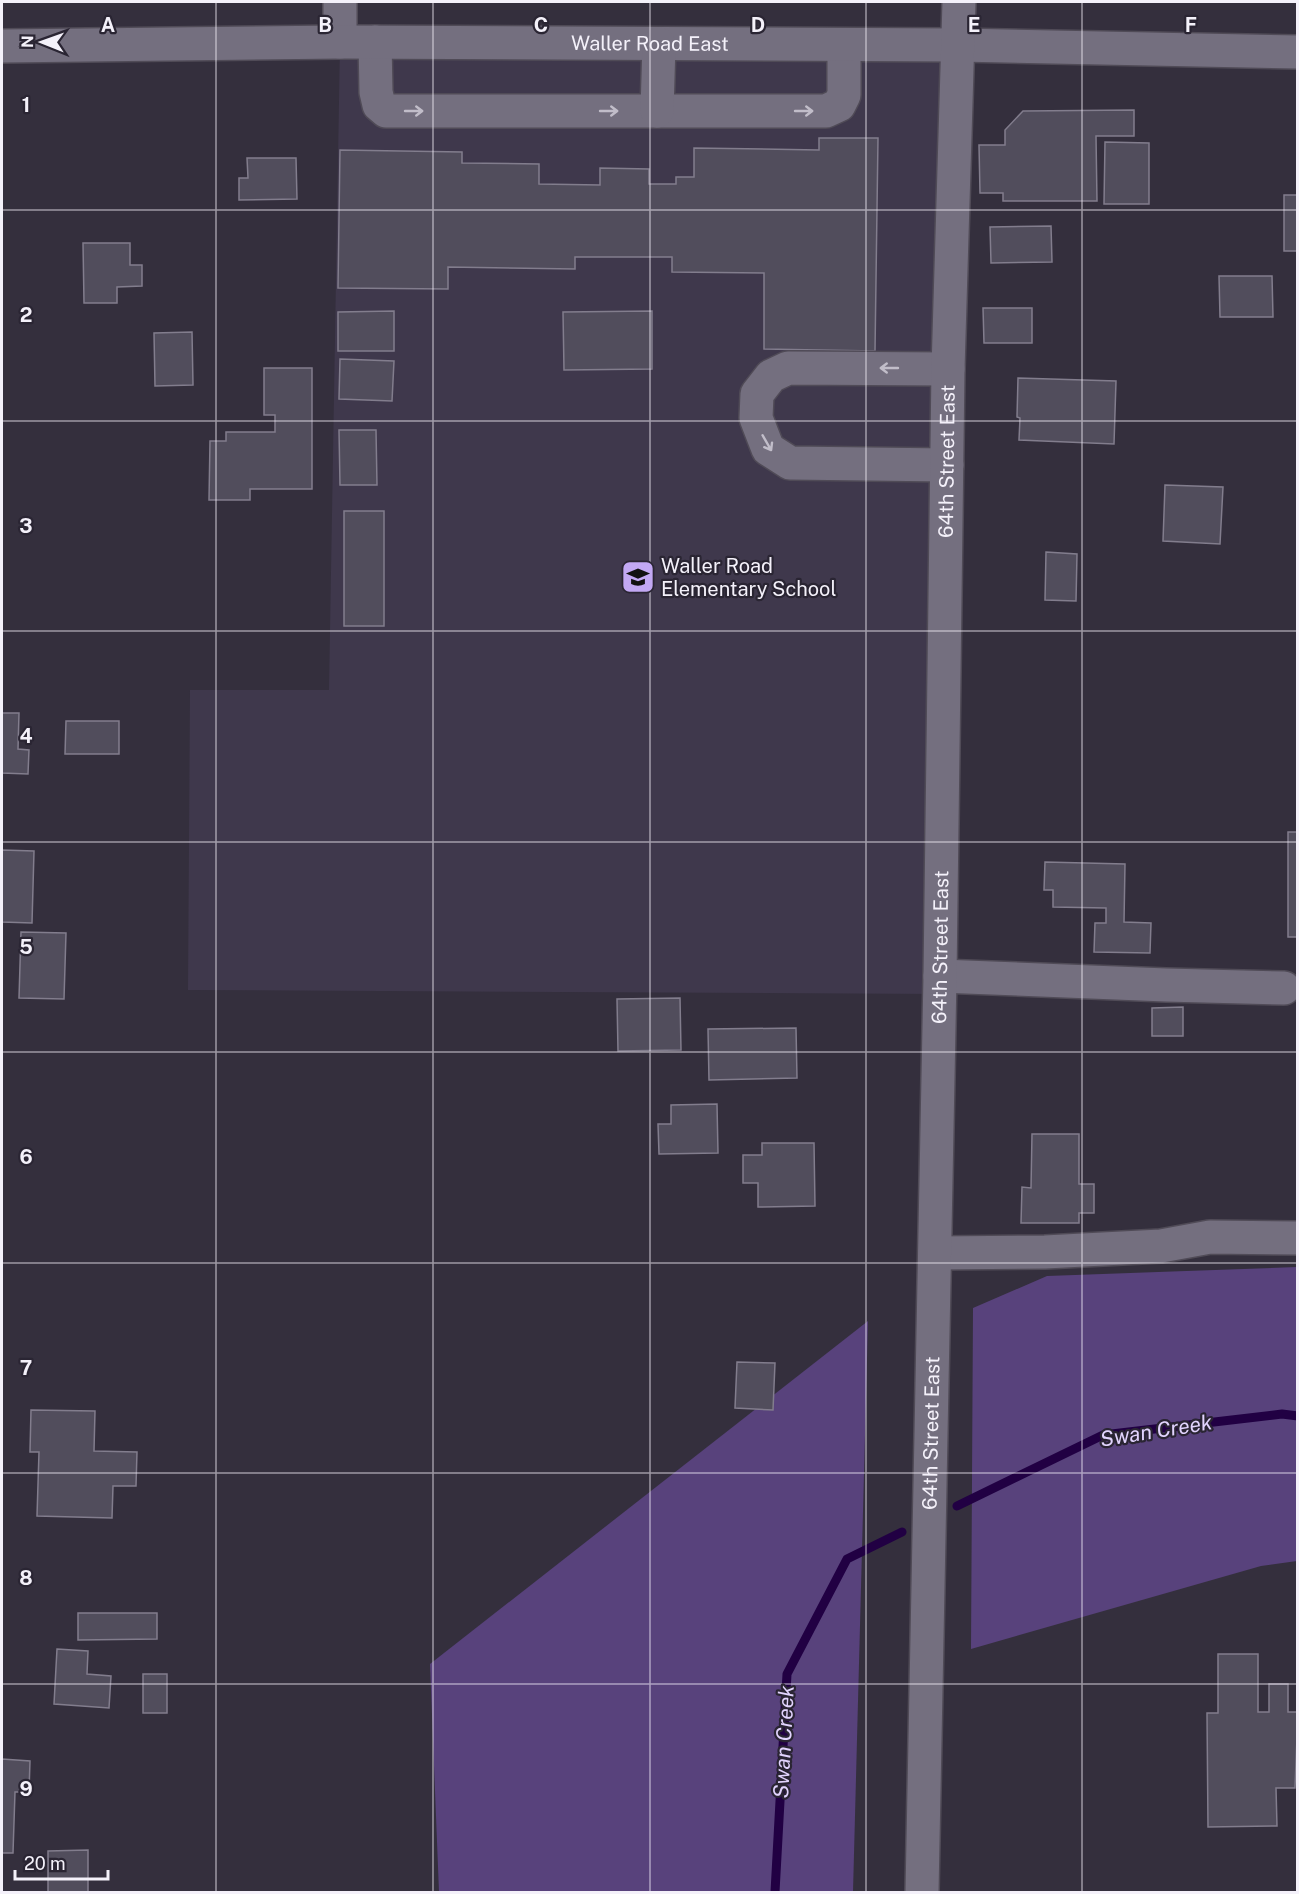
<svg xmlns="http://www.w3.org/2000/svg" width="1299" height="1894" font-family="'Public Sans',sans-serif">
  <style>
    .built { fill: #3f384c }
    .green { fill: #58427c }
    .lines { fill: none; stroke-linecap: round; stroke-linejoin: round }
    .stream { stroke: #210043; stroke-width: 9 }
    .building { fill: #514d5c; stroke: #827d8d; stroke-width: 1.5 }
    .minor-casing { stroke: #504b57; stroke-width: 36 }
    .minor { stroke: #746f7f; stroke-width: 33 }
    .oneway { stroke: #c1bdc9 }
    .grid { fill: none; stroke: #f4f1fa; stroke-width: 1.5; stroke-opacity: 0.55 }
    .labels { text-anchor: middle; stroke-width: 4.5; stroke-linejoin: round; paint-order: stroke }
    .street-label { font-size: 20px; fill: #f4f1fa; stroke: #2a2533 }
    .poi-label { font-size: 20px; fill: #f4f1fa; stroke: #2a2533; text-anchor: start }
    .water-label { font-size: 21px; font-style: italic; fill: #e2d4fe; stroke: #2a2533 }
    .grid-label { font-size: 20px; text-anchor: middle; font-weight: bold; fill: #f4f1fa; stroke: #2a2533; stroke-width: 4.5; stroke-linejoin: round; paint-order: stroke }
  </style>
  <rect width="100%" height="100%" fill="#342f3d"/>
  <path class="built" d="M340,42L959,45L940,994L188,990L190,690H329Z"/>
  <g class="green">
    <path d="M1297,1267V1561L1261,1566L971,1649L973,1308L1047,1276Z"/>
    <path d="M868,1321L853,1892H439L430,1664Z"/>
  </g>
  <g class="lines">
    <g class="stream">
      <path d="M957,1506L1103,1435L1282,1414L1298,1416"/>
      <path d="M775,1892L787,1674L847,1559L902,1532"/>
    </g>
  </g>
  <g class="building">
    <path d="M1134,110V136H1096L1097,201H1003V193H980L979,145H1005V130L1023,111Z"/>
    <path d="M819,138H878L875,351L764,349V273L672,272V257H575V269L448,267V289L338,288L340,150L462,152V163L539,164V184L600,185V168L649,169V184H676V177H694V148L819,150Z"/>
    <path d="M1105,142L1149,143V204H1104Z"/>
    <path d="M247,158H296L297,199L239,200V178H248Z"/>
    <rect x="1284" y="195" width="14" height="56"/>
    <path d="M1051,226L1052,262L991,263L990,227Z"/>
    <path d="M83,243H130V265H142V286L117,287V303H84Z"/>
    <path d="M1219,276H1272L1273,317H1220Z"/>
    <path d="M983,308H1032V343H984Z"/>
    <path d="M394,311V351H338V312Z"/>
    <path d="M652,311V369L564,370L563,312Z"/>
    <path d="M192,332L193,385L155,386L154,333Z"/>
    <path d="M340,359L394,361L392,401L339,399Z"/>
    <path d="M264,368H312V489H250V500H209L210,441H226V432H275V415H264Z"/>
    <path d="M1018,378L1116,381L1114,444L1019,440L1020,418L1017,417Z"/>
    <path d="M339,430H376L377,485H340Z"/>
    <path d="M1165,485L1223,487L1220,544L1163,541Z"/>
    <rect x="344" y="511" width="40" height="115"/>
    <path d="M1046,552L1077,554L1076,601L1045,600Z"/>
    <path d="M2,713H19L18,749L29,750L28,774L2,773Z"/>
    <path d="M66,721H119V754H65Z"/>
    <rect x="1288" y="832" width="10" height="105"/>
    <path d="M2,850L34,851L32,923L2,922Z"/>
    <path d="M1045,862L1125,864L1124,922L1151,923L1150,953L1094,952L1095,923H1106V908L1053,907V890H1044Z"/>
    <path d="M21,932L66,933L64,999L19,998Z"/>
    <path d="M680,998L681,1050L618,1051L617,999Z"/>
    <path d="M1183,1007V1036H1152V1008Z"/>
    <path d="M796,1028L797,1078L709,1080L708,1029Z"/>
    <path d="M717,1104L718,1153L659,1154L658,1124H671V1105Z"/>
    <path d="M1032,1134H1079V1184H1094V1213H1079V1223H1021L1022,1187L1031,1188Z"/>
    <path d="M762,1143H814L815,1206L758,1207V1183H743V1155H762Z"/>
    <path d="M737,1362L775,1363L773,1410L735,1408Z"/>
    <path d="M31,1410L95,1411L94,1451L137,1452L136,1486H113L112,1518L37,1516L39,1452H30Z"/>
    <path d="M78,1613H157V1639L78,1640Z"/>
    <path d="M57,1649L88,1651L87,1674L111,1676L109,1708L54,1704Z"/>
    <path d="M1218,1654H1258V1712H1269V1684H1288V1712H1298L1295,1788H1276L1277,1826L1208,1827L1207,1713H1218Z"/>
    <rect x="143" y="1674" width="24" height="39"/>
    <path d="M2,1759L30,1761L29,1792H15L13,1853H2Z"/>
    <path d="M88,1850V1892H48V1851Z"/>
  </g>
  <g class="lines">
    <g class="minor-casing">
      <g id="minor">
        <path d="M340,42V2"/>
        <path d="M375,42L376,92L379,105L386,111H826L839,105L844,95V45"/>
        <path id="s1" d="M2,46L340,42L959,45L1298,52"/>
        <path d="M657,111L659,44"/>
        <path d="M947,465L790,463L768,449L756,418L757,394L771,376L788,368L948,369"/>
        <path d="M940,976L1166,985L1284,988"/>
        <path d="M935,1253L1045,1252L1161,1246L1210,1237L1298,1238"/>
        <path id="s2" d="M922,1892L940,976L948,369L959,2"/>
      </g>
    </g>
    <use href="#minor" class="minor"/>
  </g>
  <defs><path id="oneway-shaft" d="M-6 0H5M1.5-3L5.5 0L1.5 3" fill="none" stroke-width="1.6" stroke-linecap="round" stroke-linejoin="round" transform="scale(1.5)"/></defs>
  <g class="oneway">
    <use href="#oneway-shaft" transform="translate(414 111)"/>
    <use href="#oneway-shaft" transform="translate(609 111)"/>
    <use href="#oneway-shaft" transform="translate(804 111)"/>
    <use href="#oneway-shaft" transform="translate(889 368) rotate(-180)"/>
    <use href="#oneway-shaft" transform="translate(767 443) rotate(60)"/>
  </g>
  <path class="grid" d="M216,2V1892M433,2V1892M650,2V1892M866,2V1892M1082,2V1892M2,210H1298M2,421H1298M2,631H1298M2,842H1298M2,1052H1298M2,1263H1298M2,1473H1298M2,1684H1298"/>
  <defs>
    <g id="school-square" transform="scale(1.725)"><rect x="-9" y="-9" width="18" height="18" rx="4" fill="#c2a8f3" stroke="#2a2533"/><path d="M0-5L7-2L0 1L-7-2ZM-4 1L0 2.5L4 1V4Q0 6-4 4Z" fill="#111"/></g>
  </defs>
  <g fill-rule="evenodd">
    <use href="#school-square" x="638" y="577"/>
  </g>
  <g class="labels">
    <g class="street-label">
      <text dy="7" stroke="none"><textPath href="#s1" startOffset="648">Waller Road East</textPath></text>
      <text dy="7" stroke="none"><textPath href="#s2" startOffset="1431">64th Street East</textPath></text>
      <text dy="7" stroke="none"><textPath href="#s2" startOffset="945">64th Street East</textPath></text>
      <text dy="7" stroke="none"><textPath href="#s2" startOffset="459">64th Street East</textPath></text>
    </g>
    <g class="poi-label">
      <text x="661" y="573">Waller Road<tspan x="661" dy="23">Elementary School</tspan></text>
    </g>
    <g class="water-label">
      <text transform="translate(1156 1431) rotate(-9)" y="7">Swan Creek</text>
      <text transform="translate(784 1742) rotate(-87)" y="7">Swan Creek</text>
    </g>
  </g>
  <g class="grid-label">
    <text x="108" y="32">A</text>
    <text x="325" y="32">B</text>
    <text x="541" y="32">C</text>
    <text x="758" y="32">D</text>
    <text x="974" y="32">E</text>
    <text x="1191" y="32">F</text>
    <text x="26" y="112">1</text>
    <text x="26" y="322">2</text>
    <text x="26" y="533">3</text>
    <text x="26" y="743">4</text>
    <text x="26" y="954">5</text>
    <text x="26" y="1164">6</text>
    <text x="26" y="1375">7</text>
    <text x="26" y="1585">8</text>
    <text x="26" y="1796">9</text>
  </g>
  <rect width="1299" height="1894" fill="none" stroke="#f4f1fa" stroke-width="6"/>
  <g transform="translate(42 42) rotate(271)" stroke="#2a2533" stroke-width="4.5" paint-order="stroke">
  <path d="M0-4.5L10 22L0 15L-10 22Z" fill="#f4f1fa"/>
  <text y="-9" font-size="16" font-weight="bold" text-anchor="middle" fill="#f4f1fa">N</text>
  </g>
  <path d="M15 1870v9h93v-9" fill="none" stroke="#f4f1fa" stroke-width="3"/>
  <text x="24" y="1870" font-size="18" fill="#f4f1fa" stroke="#2a2533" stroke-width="4.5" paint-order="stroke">20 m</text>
</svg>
